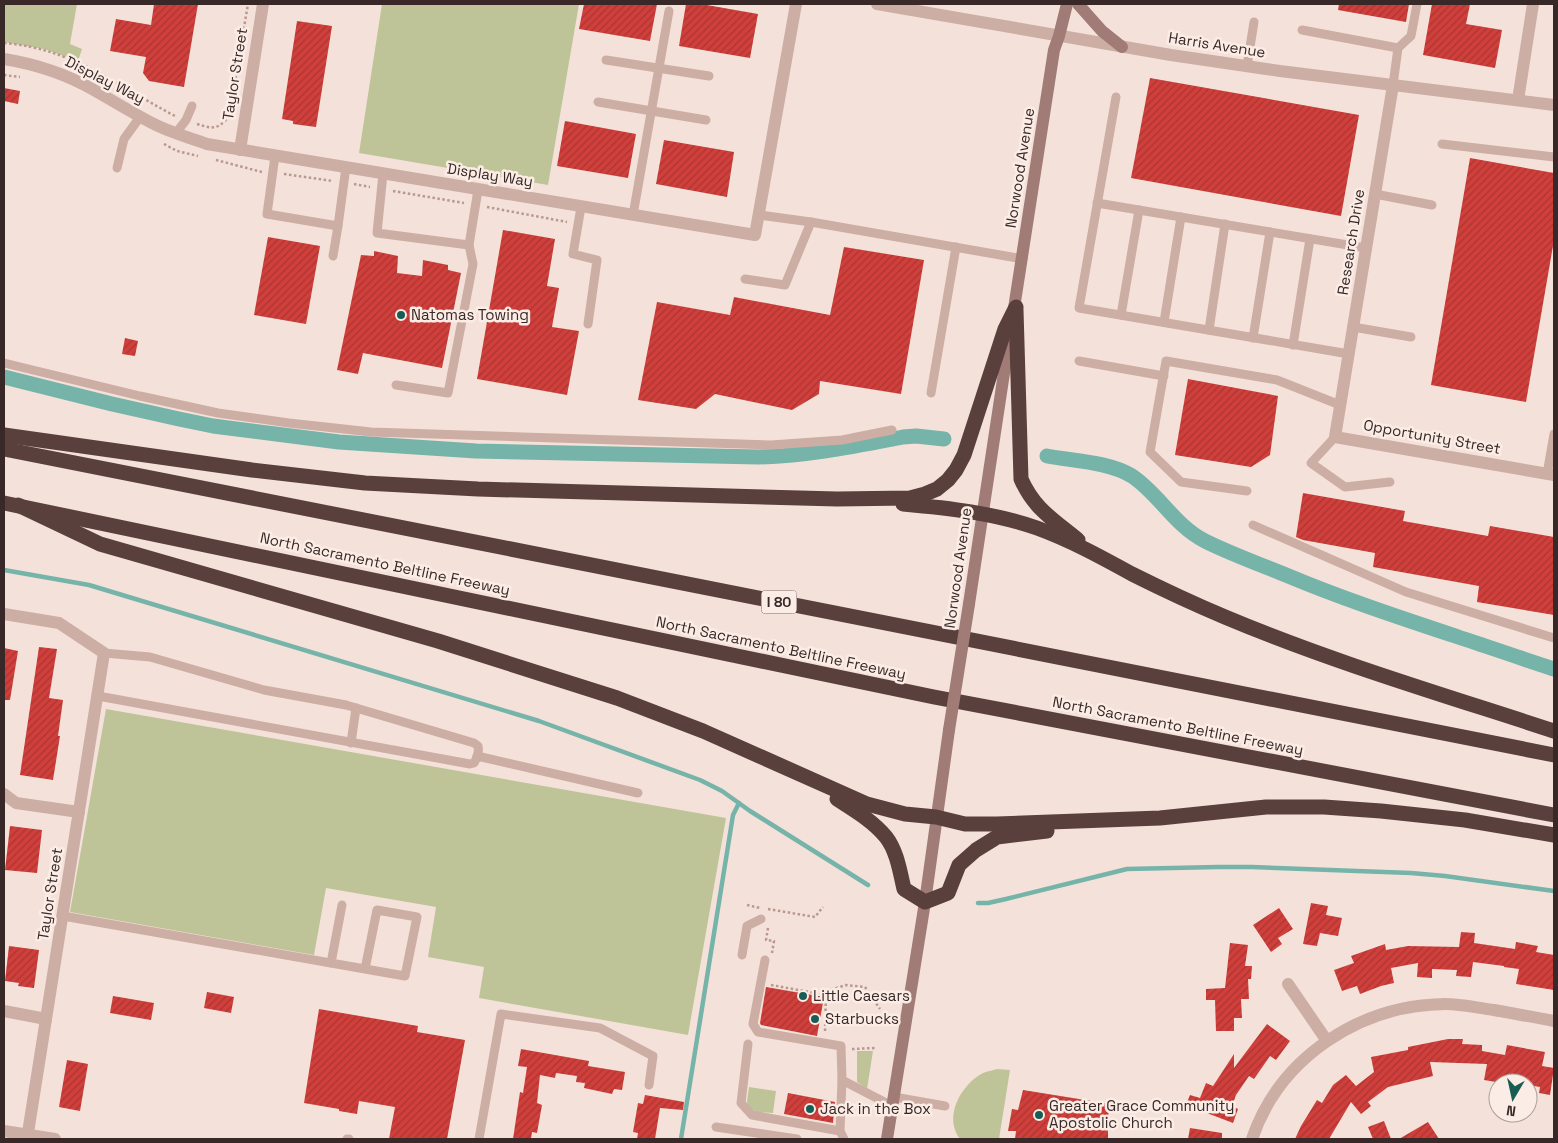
<svg xmlns="http://www.w3.org/2000/svg" width="1558" height="1143" font-family="'Space Grotesk',sans-serif">
  <style>
    .green { fill: #bfc498 }
    .lines { fill: none; stroke-linecap: round; stroke-linejoin: round }
    .stream { stroke: #76b3a9; stroke-width: 4.5 }
    .canal { stroke: #76b3a9; stroke-width: 15 }
    .building { fill: url(#building-hatch) }
    .path { stroke: #b9988f; stroke-width: 2.5; stroke-dasharray: 2.5 2.5; stroke-linecap: butt }
    .service { stroke: #cdaea4; stroke-width: 9 }
    .minor { stroke: #cdaea4; stroke-width: 12 }
    .tertiary { stroke: #cdaea4; stroke-width: 12 }
    .secondary { stroke: #a17c76; stroke-width: 12 }
    .motorway { stroke: #5a403d; stroke-width: 15 }
    .secondary-bridge { stroke: #a17c76; stroke-width: 12 }
    .poi-dot { fill: #185d53; stroke: #fbede6; stroke-width: 2 }
    .labels { text-anchor: middle; stroke-width: 5; stroke-linejoin: round; paint-order: stroke }
    .shield { fill: #fbede6; stroke: #726360; stroke-width: 1 }
    .shield-label { font-size: 14px; font-weight: bold; fill: #382827 }
    .street-label { font-size: 15px; fill: #382827; stroke: #fbede6 }
    .poi-label { font-size: 15px; fill: #382827; stroke: #fbede6; text-anchor: start }
  </style>
  <defs>
    <pattern id="building-hatch" width="6" height="6" patternUnits="userSpaceOnUse" patternTransform="scale(1.25)"><rect width="6" height="6" fill="#d03f3b"/><path d="M-1 1l2-2M0 6l6-6M5 7l2-2" fill="none" stroke="#aa3532"/></pattern>
  </defs>
  <rect width="100%" height="100%" fill="#f4e2da"/>
  <g class="green">
    <path d="M4,4H77L70,44L82,49L78,61L44,49L4,42Z"/>
    <path d="M382,4H579L548,185L359,153Z"/>
    <path d="M106,709L726,818L688,1035L479,998L484,967L428,957L436,907L326,888L314,955L70,912Z"/>
    <path d="M857,1051H873L867,1089L857,1082Z"/>
    <path d="M997,1069L1010,1070L999,1139H960C944,1118 959,1089 978,1076C983,1072 990,1071 997,1069Z"/>
    <path d="M749,1087L776,1091L773,1113L757,1112L748,1107L747,1101Z"/>
  </g>
  <g class="lines">
    <g class="stream">
      <path d="M4,570L89,585L539,721L700,780L722,791L750,811L868,885"/>
      <path d="M978,903H988L1006,899L1127,869L1217,867H1252L1411,873L1445,876L1554,891"/>
      <path d="M681,1139L733,815L739,803"/>
    </g>
    <g class="canal">
      <path d="M4,377L112,404L179,419L213,426L339,442L476,451L759,457C808,456 856,446 903,437L916,436L944,439"/>
      <path d="M1047,456C1074,461 1109,462 1132,476C1159,494 1175,526 1205,541C1231,554 1259,564 1286,575C1343,599 1401,618 1461,638C1492,648 1523,659 1554,669"/>
    </g>
  </g>
  <g class="building">
    <path d="M154,4H198L184,87L149,81L143,73L146,57L110,51L116,19L151,25Z"/>
    <path d="M584,4H657L650,41L579,29Z"/>
    <path d="M686,4H701L758,14L750,58L679,46Z"/>
    <path d="M1339,4H1409L1406,22L1338,10Z"/>
    <path d="M1432,4H1470L1466,24L1502,30L1495,68L1423,55Z"/>
    <path d="M297,21L332,26L316,127L293,124V121L282,119Z"/>
    <path d="M1150,78L1359,115L1341,216L1131,178Z"/>
    <path d="M4,88L20,91L18,104L4,101Z"/>
    <path d="M565,121L636,134L628,178L557,166Z"/>
    <path d="M664,140L734,152L727,197L656,184Z"/>
    <path d="M1470,158L1554,173V240L1526,402L1431,385Z"/>
    <path d="M503,230L555,239L547,286L559,288L552,327L579,331L567,395L477,379Z"/>
    <path d="M268,237L320,246L306,324L254,315Z"/>
    <path d="M844,247L924,260L901,394L820,381L819,394L792,410L715,394L696,409L638,400L657,302L730,315L734,297L830,315Z"/>
    <path d="M374,251L398,256L397,273L422,276L423,260L448,265V270L461,273L442,368L363,353L358,374L337,370L361,255L374,256Z"/>
    <path d="M125,338L138,341L135,356L122,354Z"/>
    <path d="M1188,379L1278,396L1270,455L1251,467L1175,455Z"/>
    <path d="M1303,493L1405,511L1403,521L1488,536L1490,526L1554,537V615L1477,602L1479,586L1373,567L1375,553L1303,540L1296,537Z"/>
    <path d="M39,647L57,649L49,698L63,700L58,736H60L53,780L20,775Z"/>
    <path d="M4,648L18,651L10,700H4Z"/>
    <path d="M10,826L42,830L37,873L5,870Z"/>
    <path d="M1311,903L1328,906L1326,915L1342,918L1338,936L1320,933L1317,946L1303,944Z"/>
    <path d="M1279,908L1293,929L1278,938L1282,944L1271,952L1253,925Z"/>
    <path d="M1461,932L1475,933L1474,943L1515,949L1516,942L1538,946L1536,952L1554,955V990L1516,984L1519,969L1504,967V966L1473,962L1471,977L1456,976L1457,970L1432,969V978L1417,977L1418,963L1391,968L1394,983L1381,986L1360,994L1357,986L1342,991L1334,970L1354,963L1351,956L1385,944L1386,950L1408,946L1459,947Z"/>
    <path d="M1230,943L1248,945L1245,966H1252L1251,979H1248L1249,999H1241L1242,1018H1234V1031H1216L1215,1000H1206V989L1225,988Z"/>
    <path d="M9,946L39,950L34,988L18,986L19,983L5,981Z"/>
    <path d="M766,987L824,997L817,1036L761,1025L760,1023Z"/>
    <path d="M207,992L234,997L231,1013L204,1008Z"/>
    <path d="M113,996L154,1003L151,1020L110,1013Z"/>
    <path d="M319,1009L418,1026L417,1032L465,1040L447,1139H389L395,1107L359,1101L357,1114L339,1111V1109L304,1103Z"/>
    <path d="M1267,1024L1290,1041L1276,1060L1270,1056L1254,1079L1249,1076L1236,1095L1232,1106L1238,1109L1233,1123L1186,1105L1190,1095L1200,1098L1206,1083L1213,1086L1234,1054V1068Z"/>
    <path d="M1448,1039H1463L1462,1044L1482,1045V1051L1505,1055L1507,1045L1545,1052L1542,1066L1554,1068L1550,1095L1539,1093L1540,1087L1528,1085V1083H1502L1484,1080L1487,1064L1430,1062L1433,1076L1388,1087L1368,1102L1371,1106L1361,1114L1351,1102L1329,1139H1295L1301,1126L1317,1100L1322,1103L1333,1085L1346,1075L1356,1086L1374,1072L1371,1057L1408,1050V1047Z"/>
    <path d="M521,1049L589,1061L588,1066L625,1072L622,1090L614,1089L612,1094L584,1088L585,1083L576,1082L577,1076L556,1073L555,1078L540,1075L537,1103L542,1105L537,1133L532,1132L531,1139H513L520,1092L523,1093L527,1067L518,1066Z"/>
    <path d="M67,1060L88,1064L80,1111L59,1107Z"/>
    <path d="M1023,1090L1110,1104L1108,1117V1139H1015L1016,1131H1008L1012,1109L1018,1110Z"/>
    <path d="M788,1093L835,1102L833,1123L784,1114Z"/>
    <path d="M645,1095L684,1102L683,1110L660,1108L655,1139H637L638,1133L633,1132L638,1103L643,1104Z"/>
    <path d="M1384,1121L1391,1139H1373L1368,1127Z"/>
    <path d="M1428,1122L1439,1139H1399Z"/>
    <path d="M1190,1128L1222,1133V1139H1188Z"/>
  </g>
  <g class="lines">
    <g class="path">
      <path d="M4,43C74,49 116,85 175,116"/>
      <path d="M4,75L20,77"/>
      <path d="M197,124C213,129 218,130 229,116L248,4"/>
      <path d="M164,144L177,151L198,156"/>
      <path d="M216,160L262,172"/>
      <path d="M284,174L333,181"/>
      <path d="M354,184L370,187"/>
      <path d="M393,191L464,203"/>
      <path d="M487,207L567,222"/>
      <path d="M747,905L760,908"/>
      <path d="M768,909L815,917L823,907"/>
      <path d="M768,928L766,940L774,941L772,953"/>
      <path d="M771,985L826,995"/>
      <path d="M825,1031L826,991L846,985L865,987L880,1009"/>
      <path d="M852,1049L875,1048"/>
    </g>
    <g class="service">
      <path d="M1302,30L1398,48"/>
      <path d="M606,60L709,76"/>
      <path d="M1247,66L1254,22"/>
      <path d="M1393,85L1398,48L1411,36L1417,4"/>
      <path d="M1116,97L1079,308L1349,354"/>
      <path d="M598,102L706,120"/>
      <path d="M176,133L186,120L192,106"/>
      <path d="M1442,144L1554,157"/>
      <path d="M275,156L267,214L338,226L346,167"/>
      <path d="M117,168L124,139L140,117"/>
      <path d="M383,174L377,233L469,245"/>
      <path d="M1375,194L1432,205"/>
      <path d="M1097,203L1366,248"/>
      <path d="M581,207L573,254L597,260L588,324"/>
      <path d="M633,215L669,11"/>
      <path d="M759,215L811,222"/>
      <path d="M333,256L338,226"/>
      <path d="M745,279L785,285L811,222L1023,259"/>
      <path d="M1121,315L1139,210"/>
      <path d="M1164,322L1181,217"/>
      <path d="M1353,327L1411,337"/>
      <path d="M1209,330L1225,224"/>
      <path d="M1253,338L1270,232"/>
      <path d="M1293,345L1310,239"/>
      <path d="M1079,361L1164,376"/>
      <path d="M4,363L140,396L218,413L289,423L371,432L771,445L842,440L892,430"/>
      <path d="M396,385L448,393L473,264L469,245L478,190"/>
      <path d="M931,393L956,247"/>
      <path d="M1335,437L1311,463L1345,487L1390,482"/>
      <path d="M1547,474L1554,434"/>
      <path d="M1247,491L1181,482L1150,452L1166,361L1277,380L1340,405"/>
      <path d="M1253,525L1406,592L1554,638"/>
      <path d="M98,696L470,764L474,763C477,758 479,751 478,746L474,743L346,705L264,690L150,657L104,653"/>
      <path d="M351,743L356,708"/>
      <path d="M477,756L638,793"/>
      <path d="M63,916L365,969L405,976L417,917L377,910L365,969"/>
      <path d="M742,955L747,926L761,919"/>
      <path d="M765,960L753,1024L758,1032L841,1046L842,1080L840,1131L844,1139"/>
      <path d="M331,963L342,905"/>
      <path d="M748,1044L741,1103L752,1115L840,1131"/>
      <path d="M842,1080L892,1106"/>
      <path d="M894,1097L945,1106"/>
      <path d="M716,1127L797,1139"/>
      <path d="M347,1139H349"/>
      <path d="M479,1139L501,1014L600,1028L653,1056L649,1085"/>
    </g>
    <g class="minor">
      <path d="M877,4L1171,55L1280,71L1554,105"/>
      <path d="M4,59C35,64 66,74 94,90C113,101 131,112 150,122C168,132 188,137 207,144L755,235L796,4"/>
      <path d="M1393,85L1335,437L1554,475"/>
      <path d="M1518,100L1533,4"/>
      <path d="M240,150L263,4"/>
      <path d="M4,614L59,623L104,653L27,1139"/>
      <path d="M4,794L16,803L79,812"/>
      <path d="M1288,984L1327,1041"/>
      <path d="M4,1011L46,1019"/>
      <path d="M1252,1139C1280,1057 1360,1005 1445,1004C1462,1004 1478,1008 1494,1010C1514,1014 1534,1017 1554,1021"/>
    </g>
    <path class="tertiary" d="M4,1131L55,1139"/>
    <g class="secondary">
      <path d="M1078,4L1102,31L1122,47"/>
      <path d="M969,604C996,419 1026,235 1054,50L1059,36L1067,4"/>
      <path d="M887,1139L925,902L949,730"/>
    </g>
    <g class="motorway">
      <path d="M1016,310L1021,479C1034,509 1054,520 1078,540"/>
      <path d="M4,435L252,470L365,483L478,489L837,499L910,498L925,494L937,489L948,480L956,470L964,455L1005,329L1016,307"/>
      <path d="M4,449L1554,755"/>
      <path d="M4,503L934,697L1554,815"/>
      <path d="M903,504C948,508 994,513 1037,528C1070,540 1101,557 1132,574C1162,589 1194,604 1225,617C1332,662 1444,695 1554,731"/>
      <path d="M18,505L100,544L438,641L617,698L703,731L867,804L905,814L936,817L965,824H997L1160,818L1266,807H1324L1381,811L1465,820L1554,835"/>
      <path d="M837,799C854,810 873,821 886,837C897,851 900,872 904,889L925,902L948,893L959,865L976,850L997,837L1047,831"/>
    </g>
    <path class="secondary-bridge" d="M949,730L969,604"/>
  </g>
  <g class="poi-dot">
    <circle cx="401" cy="315" r="5"/>
    <circle cx="803" cy="996" r="5"/>
    <circle cx="815" cy="1019" r="5"/>
    <circle cx="810" cy="1109" r="5"/>
    <circle cx="1039" cy="1115" r="5"/>
  </g>
  <g class="labels">
    <rect class="shield" x="761.5" y="590.5" width="35" height="23" rx="4"/>
    <g class="shield-label">
      <text x="779" y="607">I 80</text>
    </g>
    <g class="street-label">
      <text transform="translate(1217 45) rotate(9)" y="5">Harris Avenue</text>
      <text transform="translate(235 74) rotate(-81)" y="5">Taylor Street</text>
      <text transform="translate(105 80) rotate(27)" y="5">Display Way</text>
      <text transform="translate(1020 168) rotate(-81)" y="5">Norwood Avenue</text>
      <text transform="translate(490 175) rotate(9)" y="5">Display Way</text>
      <text transform="translate(1351 242) rotate(-81)" y="5">Research Drive</text>
      <text transform="translate(1432 437) rotate(10)" y="5">Opportunity Street</text>
      <text transform="translate(385 564) rotate(12)" y="5">North Sacramento Beltline Freeway</text>
      <text transform="translate(958 568) rotate(-82)" y="5">Norwood Avenue</text>
      <text transform="translate(781 648) rotate(12)" y="5">North Sacramento Beltline Freeway</text>
      <text transform="translate(1178 726) rotate(11)" y="5">North Sacramento Beltline Freeway</text>
      <text transform="translate(50 894) rotate(-81)" y="5">Taylor Street</text>
    </g>
    <g class="poi-label">
      <text x="411" y="320">Natomas Towing</text>
      <text x="813" y="1001">Little Caesars</text>
      <text x="825" y="1024">Starbucks</text>
      <text x="1049" y="1111">Greater Grace Community<tspan x="1049" dy="17">Apostolic Church</tspan></text>
      <text x="820" y="1114">Jack in the Box</text>
    </g>
  </g>
  <rect width="1558" height="1143" fill="none" stroke="#382827" stroke-width="10"/>
  <g transform="translate(1513 1098) rotate(189)"><circle r="24" fill="#fbede6" stroke="#ad9e9a"/>
  <path d="M0-4L9 19L0 12L-9 19Z" fill="#185d53"/>
  <text y="-8" font-size="14" font-weight="bold" text-anchor="middle" fill="#382827">N</text>
  </g>
</svg>
